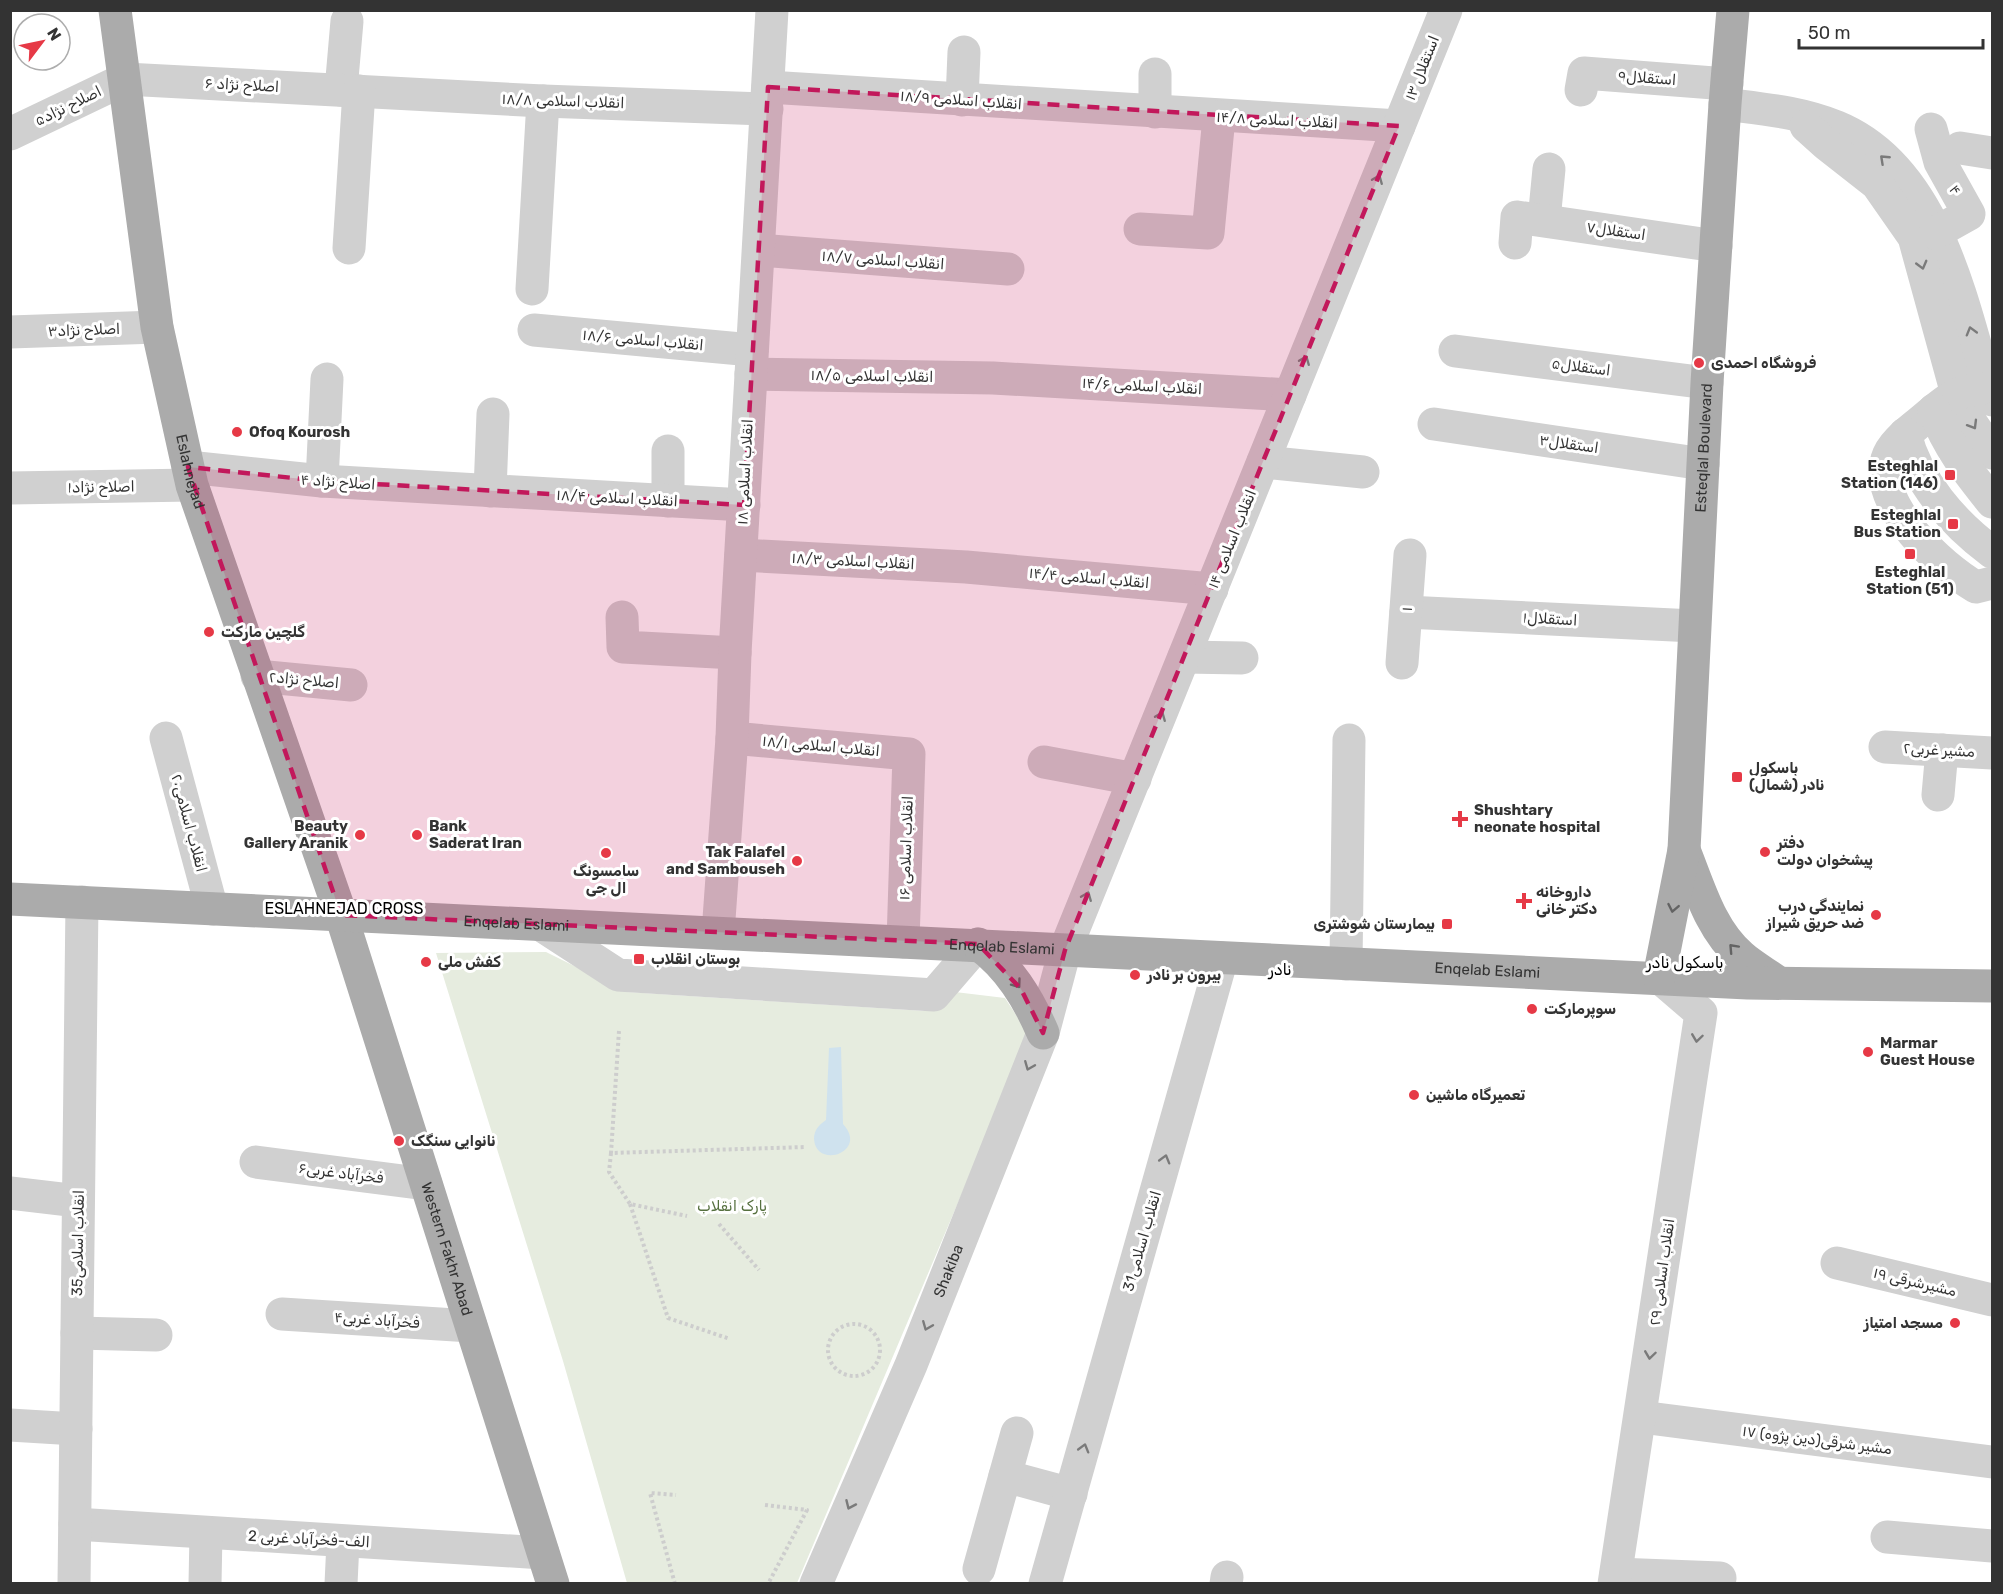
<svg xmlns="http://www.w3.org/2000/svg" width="2003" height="1594" font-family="Rubik,Vazirmatn,sans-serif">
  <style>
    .green { fill: #e6ecdf }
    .water { fill: #cfe2ee }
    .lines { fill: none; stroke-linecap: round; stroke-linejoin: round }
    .path { stroke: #cdcdcd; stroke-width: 4; stroke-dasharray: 3 3; stroke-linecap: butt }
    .minor { stroke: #d0d0d0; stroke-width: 33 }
    .major { stroke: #ababab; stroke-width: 33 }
    .oneway { stroke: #7a7a7a }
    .oneway2 { stroke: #636363 }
    .marked { fill: #c2185b; fill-opacity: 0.2; stroke: #c2185b; stroke-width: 4.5; stroke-dasharray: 12 8; stroke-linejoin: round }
    .poi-dot { fill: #e63946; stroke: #fff; stroke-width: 2 }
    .labels { text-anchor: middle; stroke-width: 6; stroke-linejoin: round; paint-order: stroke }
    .street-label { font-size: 15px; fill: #333; stroke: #fff }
    .poi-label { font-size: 15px; font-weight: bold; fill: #333; stroke: #fff; text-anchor: start }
    .park-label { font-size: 15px; fill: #56703f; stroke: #fff }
    .neighbourhood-label { font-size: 16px; fill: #000; stroke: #fff }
  </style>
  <rect width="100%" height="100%" fill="#fff"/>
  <path class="green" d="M546,952L627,992L925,1011L955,992L1005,998L1029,1035L797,1583H627L563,1361L436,953Z"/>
  <path class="water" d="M841,1047L843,1124C869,1152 816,1170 814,1139C814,1130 819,1125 826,1120L829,1048Z"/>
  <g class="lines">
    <g class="path">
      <path d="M619,1031L611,1153L806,1147"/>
      <path d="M611,1153L609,1172L630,1204L687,1216"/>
      <path d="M630,1204L668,1318L730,1339"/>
      <path d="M719,1224L759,1270"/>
      <circle cx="854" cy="1350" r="26"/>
      <path d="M765,1505L807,1510L768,1584"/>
      <path d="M675,1584L650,1493L676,1495"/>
    </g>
    <g class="minor">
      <path d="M768,87L1399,126"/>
      <path d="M341,90L347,21"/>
      <path d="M1581,90L1584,73L1727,84"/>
      <path d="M962,100L964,52"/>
      <path d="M1725,104C1763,109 1801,112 1837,127C1934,167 1961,296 1987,387L1992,400"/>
      <path d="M1155,112V74"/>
      <path d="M1806,126L1826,144L1877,184L1914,237L1957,394L1972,424L1992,453"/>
      <path d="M1931,129L1940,162L1969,214L1935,233"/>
      <path d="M10,134L125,79L543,101L767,109"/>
      <path d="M1960,148L1992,153"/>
      <path d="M1544,220L1549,169"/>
      <path d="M1140,229L1208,233L1219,117"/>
      <path d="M1515,243L1517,217L1716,246"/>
      <path d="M349,248L359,91"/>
      <path d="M759,250L1008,269"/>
      <path d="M532,289L543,101"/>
      <path d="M534,330L752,350"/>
      <path d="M10,332L157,327"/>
      <path d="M1455,351L1707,383"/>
      <path d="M751,374L993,378L1290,395"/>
      <path d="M1979,389C1972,391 1963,391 1957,394C1944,401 1931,413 1920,422C1909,431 1891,444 1887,459C1874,506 1940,566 1976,587L1992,583"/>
      <path d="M1934,410C1948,447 1968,472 1992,502"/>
      <path d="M1434,424L1703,464"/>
      <path d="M1905,434C1917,482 1953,523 1992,552"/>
      <path d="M668,451V501"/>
      <path d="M1263,462L1363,472"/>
      <path d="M188,467L322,481L744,505"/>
      <path d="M322,481L327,379"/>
      <path d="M10,488L192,485"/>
      <path d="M490,491L493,414"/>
      <path d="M741,555L966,567L1212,589"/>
      <path d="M1406,612L1694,626"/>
      <path d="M622,617L623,647L735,653"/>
      <path d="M1184,657L1242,658"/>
      <path d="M1402,663L1410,555"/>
      <path d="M257,676L351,685"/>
      <path d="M166,738L212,909"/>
      <path d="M732,738L909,754L903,942"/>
      <path d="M1885,747L1992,753"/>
      <path d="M1044,762L1135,779"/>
      <path d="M1938,795L1942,750"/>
      <path d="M541,925L618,975L934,995L978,944"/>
      <path d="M718,933L732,738L735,653L772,10"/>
      <path d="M1346,964L1349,740"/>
      <path d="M256,1162L426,1184"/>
      <path d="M10,1193L78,1201"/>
      <path d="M1837,1263L1992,1300"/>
      <path d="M282,1314L471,1326"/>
      <path d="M77,1333L156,1335"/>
      <path d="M1641,1417L1992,1462"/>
      <path d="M10,1425L76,1429"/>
      <path d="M1005,1476L1071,1494"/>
      <path d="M75,1524L543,1553"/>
      <path d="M1887,1537L1992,1546"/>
      <path d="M979,1569L1017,1433"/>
      <path d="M1616,1574L1720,1578L1719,1584"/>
      <path d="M74,1584L82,902"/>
      <path d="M205,1584L206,1533"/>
      <path d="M341,1584L343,1542"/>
      <path id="s1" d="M816,1584L911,1365L1043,1033L1065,950L1446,10"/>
      <path d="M1045,1584L1222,958"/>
      <path d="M1226,1584L1227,1577"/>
      <path d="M1614,1584L1701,1013L1659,977"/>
    </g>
    <g class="major">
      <path id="s2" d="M115,10L157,327L192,485L341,915L553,1584"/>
      <path d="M1684,850C1699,887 1710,929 1741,956C1752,966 1767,974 1779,983"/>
      <path id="s3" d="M10,899L1748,983L1992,986"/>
      <path d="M978,944C1009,967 1028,998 1043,1033"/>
      <path id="s4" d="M1659,977L1684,850L1707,383L1725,104L1733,10"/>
    </g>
  </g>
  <defs><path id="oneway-chevron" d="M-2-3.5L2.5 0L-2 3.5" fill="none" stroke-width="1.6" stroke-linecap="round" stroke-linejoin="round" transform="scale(1.5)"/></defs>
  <g class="oneway">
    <use href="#oneway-chevron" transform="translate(1884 159) rotate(-137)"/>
    <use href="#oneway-chevron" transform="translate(1378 179) rotate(-68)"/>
    <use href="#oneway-chevron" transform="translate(1922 265) rotate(75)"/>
    <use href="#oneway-chevron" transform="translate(1971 331) rotate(-106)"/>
    <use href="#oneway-chevron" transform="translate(1305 360) rotate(-68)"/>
    <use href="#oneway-chevron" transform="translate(1973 425) rotate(59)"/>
    <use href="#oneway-chevron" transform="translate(1161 716) rotate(-68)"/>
    <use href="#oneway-chevron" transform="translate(1087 896) rotate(-68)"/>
    <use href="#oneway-chevron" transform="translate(1697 1038) rotate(98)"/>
    <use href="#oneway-chevron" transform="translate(1029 1066) rotate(112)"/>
    <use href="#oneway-chevron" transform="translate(1165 1159) rotate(-74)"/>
    <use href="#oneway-chevron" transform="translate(927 1326) rotate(112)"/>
    <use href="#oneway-chevron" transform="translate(1650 1355) rotate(98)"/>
    <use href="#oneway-chevron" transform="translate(1084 1448) rotate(-74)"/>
    <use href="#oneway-chevron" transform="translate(850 1505) rotate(114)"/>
  </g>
  <g class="oneway2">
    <use href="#oneway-chevron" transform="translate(1673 908) rotate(101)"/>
    <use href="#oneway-chevron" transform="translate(1733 948) rotate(-133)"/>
    <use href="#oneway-chevron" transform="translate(1017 984) rotate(54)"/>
  </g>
  <path class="marked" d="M768,87L1399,126L1065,950L1043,1033L1021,989L978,944L341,915L188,467L322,481L744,505Z"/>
  <g class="poi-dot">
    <circle cx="1699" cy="363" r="6"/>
    <circle cx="237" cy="432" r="6"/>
    <rect x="1944" y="469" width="12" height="12" rx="3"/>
    <rect x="1947" y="518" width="12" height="12" rx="3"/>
    <rect x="1904" y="548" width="12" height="12" rx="3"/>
    <circle cx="209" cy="632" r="6"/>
    <rect x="1731" y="771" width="12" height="12" rx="3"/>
    <path d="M1457 810h6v6h6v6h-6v6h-6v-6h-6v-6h6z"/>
    <circle cx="360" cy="835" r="6"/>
    <circle cx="417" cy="835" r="6"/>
    <circle cx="1765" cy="852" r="6"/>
    <circle cx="606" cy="853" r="6"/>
    <circle cx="797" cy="861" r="6"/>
    <path d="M1521 892h6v6h6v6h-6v6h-6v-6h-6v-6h6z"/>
    <circle cx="1876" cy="915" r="6"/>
    <rect x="1441" y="918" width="12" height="12" rx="3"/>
    <rect x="633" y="953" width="12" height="12" rx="3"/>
    <circle cx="426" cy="962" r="6"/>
    <circle cx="1135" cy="975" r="6"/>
    <circle cx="1532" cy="1009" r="6"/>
    <circle cx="1868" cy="1052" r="6"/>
    <circle cx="1414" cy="1095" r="6"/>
    <circle cx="399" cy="1141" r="6"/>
    <circle cx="1955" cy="1323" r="6"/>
  </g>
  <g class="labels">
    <g class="street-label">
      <text transform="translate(1422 68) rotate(-68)" y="5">۱۳ استقلال</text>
      <text transform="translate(1647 78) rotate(4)" y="5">استقلال۹</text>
      <text transform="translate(242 85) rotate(3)" y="5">۶ اصلاح نژاد</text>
      <text transform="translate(961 100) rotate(4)" y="5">۱۸/۹ انقلاب اسلامی</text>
      <text transform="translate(563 101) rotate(2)" y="5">۱۸/۸ انقلاب اسلامی</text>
      <text transform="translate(68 106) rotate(-26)" y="5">اصلاح نژاد۵</text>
      <text transform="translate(1277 120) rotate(3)" y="5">۱۴/۸ انقلاب اسلامی</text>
      <text transform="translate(1955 190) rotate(62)" y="5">۴</text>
      <text transform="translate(1616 231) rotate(8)" y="5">استقلال۷</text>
      <text transform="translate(883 260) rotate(4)" y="5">۱۸/۷ انقلاب اسلامی</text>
      <text transform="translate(84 330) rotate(-2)" y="5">اصلاح نژاد۳</text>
      <text transform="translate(643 340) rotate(5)" y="5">۱۸/۶ انقلاب اسلامی</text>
      <text transform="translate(1581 367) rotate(7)" y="5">استقلال۵</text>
      <text transform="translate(872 376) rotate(1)" y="5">۱۸/۵ انقلاب اسلامی</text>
      <text transform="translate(1142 386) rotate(3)" y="5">۱۴/۶ انقلاب اسلامی</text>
      <text transform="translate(1569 444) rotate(8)" y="5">استقلال۳</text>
      <text dy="5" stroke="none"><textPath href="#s4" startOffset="532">Esteqlal Boulevard</textPath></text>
      <text dy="5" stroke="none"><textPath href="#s2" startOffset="468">Eslahnejad</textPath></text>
      <text transform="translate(745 472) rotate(-87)" y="5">۱۸ انقلاب اسلامی</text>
      <text transform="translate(338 482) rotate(4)" y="5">۴ اصلاح نژاد</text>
      <text transform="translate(101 487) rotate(-1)" y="5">اصلاح نژاد۱</text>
      <text transform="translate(617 498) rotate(3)" y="5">۱۸/۴ انقلاب اسلامی</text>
      <text transform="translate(1232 539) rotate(-68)" y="5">۱۴ انقلاب اسلامی</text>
      <text transform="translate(853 561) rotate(3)" y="5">۱۸/۳ انقلاب اسلامی</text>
      <text transform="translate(1089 578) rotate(5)" y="5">۱۴/۴ انقلاب اسلامی</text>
      <text transform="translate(1407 609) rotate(-86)" y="5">۱</text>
      <text transform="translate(1550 619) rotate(3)" y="5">استقلال۱</text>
      <text transform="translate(304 680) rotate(5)" y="5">اصلاح نژاد۲</text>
      <text transform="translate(821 746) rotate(5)" y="5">۱۸/۱ انقلاب اسلامی</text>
      <text transform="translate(1939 750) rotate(3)" y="5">۲مشیر غربی</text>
      <text transform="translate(189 823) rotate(75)" y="5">انقلاب اسلامی۲۰</text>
      <text transform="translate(906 848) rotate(-88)" y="5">۱۶ انقلاب اسلامی</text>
      <text dy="5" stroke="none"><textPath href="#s3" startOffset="507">Enqelab Eslami</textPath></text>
      <text dy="5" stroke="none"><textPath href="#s3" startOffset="993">Enqelab Eslami</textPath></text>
      <text dy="5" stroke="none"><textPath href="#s3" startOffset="1479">Enqelab Eslami</textPath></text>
      <text transform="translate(341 1173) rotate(7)" y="5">۶فخرآباد غربی</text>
      <text transform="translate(1142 1241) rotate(-74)" y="5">31انقلاب اسلامی</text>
      <text transform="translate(78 1243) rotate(-89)" y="5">35انقلاب اسلامی</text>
      <text dy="5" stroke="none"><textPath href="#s2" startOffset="1287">Western Fakhr Abad</textPath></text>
      <text dy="5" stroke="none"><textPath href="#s1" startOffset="340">Shakiba</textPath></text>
      <text transform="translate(1662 1272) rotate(-82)" y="5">انقلاب اسلامی ۲۹</text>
      <text transform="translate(1915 1282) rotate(13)" y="5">مشیرشرقی ۱۹</text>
      <text transform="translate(377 1320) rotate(4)" y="5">۴فخرآباد غربی</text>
      <text transform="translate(1817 1440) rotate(7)" y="5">۱۷ مشیر شرقی(دین پژوه)</text>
      <text transform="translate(309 1539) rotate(3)" y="5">2 الف-فخرآباد غربی</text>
    </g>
    <g class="poi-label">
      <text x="1711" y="368">فروشگاه احمدی</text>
      <text x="249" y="437">Ofoq Kourosh</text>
      <text x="1938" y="471" text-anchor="end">Esteghlal<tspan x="1938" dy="17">Station (146)</tspan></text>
      <text x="1941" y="520" text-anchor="end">Esteghlal<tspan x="1941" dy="17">Bus Station</tspan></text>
      <text x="1910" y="577" text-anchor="middle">Esteghlal<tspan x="1910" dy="17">Station (51)</tspan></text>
      <text x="221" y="637">گلچین مارکت</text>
      <text x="1749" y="773">باسکول<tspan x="1749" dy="17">نادر (شمال)</tspan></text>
      <text x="1474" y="815">Shushtary<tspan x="1474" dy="17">neonate hospital</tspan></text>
      <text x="348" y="831" text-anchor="end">Beauty<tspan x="348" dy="17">Gallery Aranik</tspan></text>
      <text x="429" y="831">Bank<tspan x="429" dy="17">Saderat Iran</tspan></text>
      <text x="1777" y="848">دفتر<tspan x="1777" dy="17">پیشخوان دولت</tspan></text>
      <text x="785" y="857" text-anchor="end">Tak Falafel<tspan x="785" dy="17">and Sambouseh</tspan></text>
      <text x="606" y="876" text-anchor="middle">سامسونگ<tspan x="606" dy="17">ال جی</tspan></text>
      <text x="1536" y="897">داروخانه<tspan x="1536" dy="17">دکتر خانی</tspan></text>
      <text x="1864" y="911" text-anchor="end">نمایندگی درب<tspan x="1864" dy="17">ضد حریق شیراز</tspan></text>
      <text x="1435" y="929" text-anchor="end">بیمارستان شوشتری</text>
      <text x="651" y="964">بوستان انقلاب</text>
      <text x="438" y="967">کفش ملی</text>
      <text x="1147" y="980">بیرون بر نادر</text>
      <text x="1544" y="1014">سوپرمارکت</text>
      <text x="1880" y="1048">Marmar<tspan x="1880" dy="17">Guest House</tspan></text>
      <text x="1426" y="1100">تعمیرگاه ماشین</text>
      <text x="411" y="1146">نانوایی سنگک</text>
      <text x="1943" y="1328" text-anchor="end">مسجد امتیاز</text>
    </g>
    <g class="park-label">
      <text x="732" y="1211">پارک انقلاب</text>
    </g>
    <g class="neighbourhood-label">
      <text x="344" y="914">ESLAHNEJAD CROSS</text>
      <text x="1685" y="968">باسکول نادر</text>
      <text x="1280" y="975">نادر</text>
    </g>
  </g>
  <rect width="2003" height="1594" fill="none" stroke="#333333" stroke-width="24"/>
  <g transform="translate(42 42) rotate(58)"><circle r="28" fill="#ffffff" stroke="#adadad" stroke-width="1.5"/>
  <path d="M0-4.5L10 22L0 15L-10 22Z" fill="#e63946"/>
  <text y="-9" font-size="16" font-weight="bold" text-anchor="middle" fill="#333333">N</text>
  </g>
  <path d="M1799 39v9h184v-9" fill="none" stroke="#333333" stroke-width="3"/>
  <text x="1808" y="39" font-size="18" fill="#333333" stroke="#ffffff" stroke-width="4.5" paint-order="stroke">50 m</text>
</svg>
